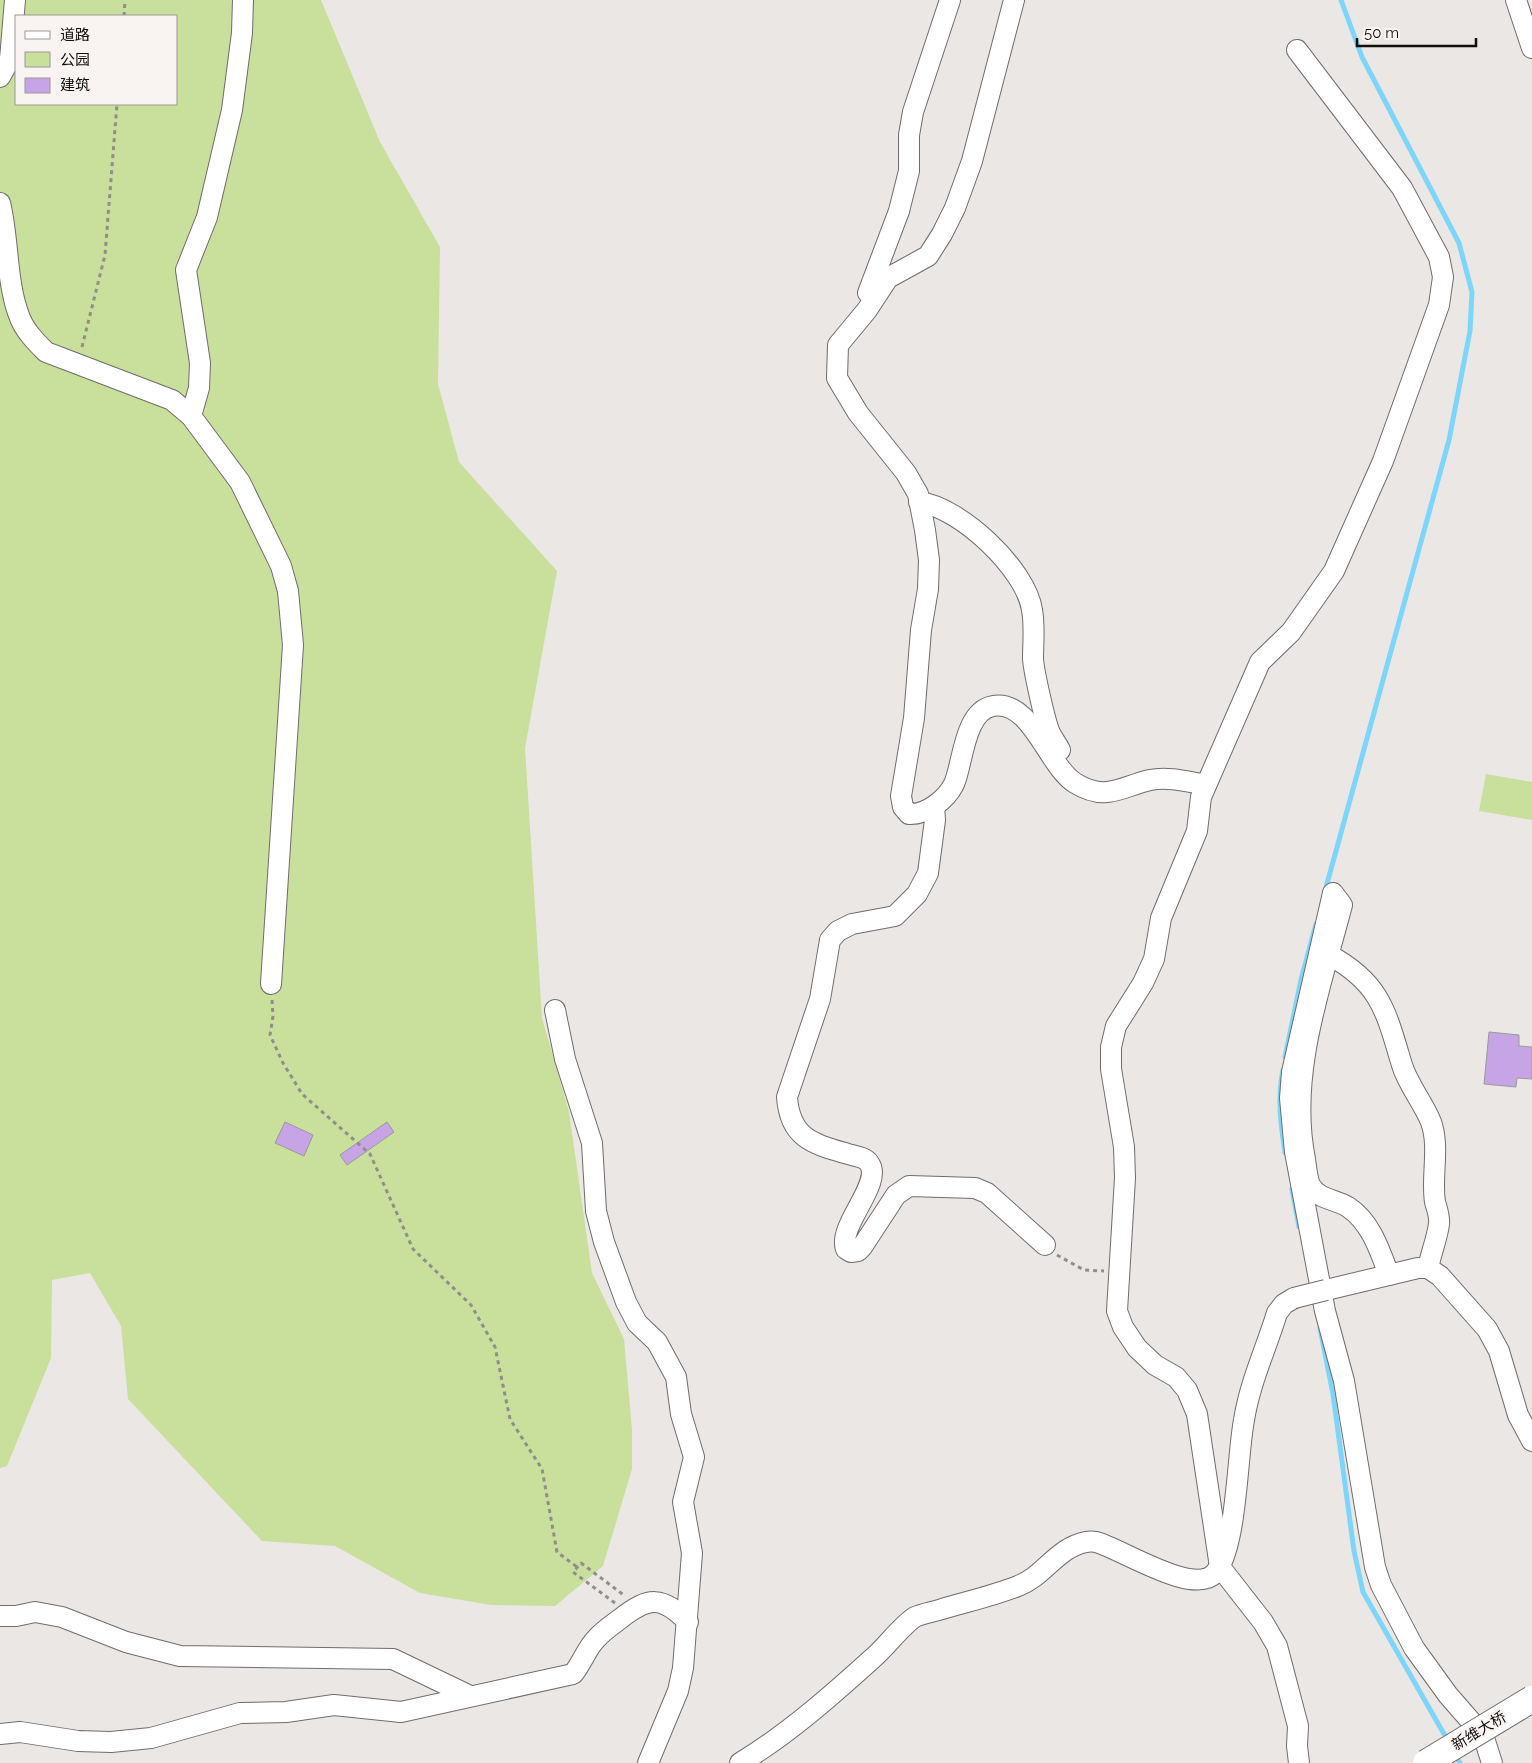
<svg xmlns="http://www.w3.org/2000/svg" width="1532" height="1763" font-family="Raleway,'Noto Sans SC',sans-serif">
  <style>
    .green { fill: #c9df9c; fill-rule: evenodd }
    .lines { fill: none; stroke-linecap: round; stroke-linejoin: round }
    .stream { stroke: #7dd5f9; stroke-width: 5 }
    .building { fill: #c6a4e6; stroke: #9b999d }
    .minor-casing { stroke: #716c6b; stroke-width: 22 }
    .path { stroke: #918d8c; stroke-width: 3; stroke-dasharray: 4 4; stroke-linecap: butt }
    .minor { stroke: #fff; stroke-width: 20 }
    .minor-bridge-casing { stroke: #716c6b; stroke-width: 22; stroke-linecap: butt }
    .major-bridge-casing { stroke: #716c6b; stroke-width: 28; stroke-linecap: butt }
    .minor-bridge { stroke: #fff; stroke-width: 20 }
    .major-bridge { stroke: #fff; stroke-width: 26 }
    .labels { text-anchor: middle; stroke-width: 4.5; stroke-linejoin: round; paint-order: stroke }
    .street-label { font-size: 15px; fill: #110f0e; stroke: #f9f4f2 }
  </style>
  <rect width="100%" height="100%" fill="#ebe7e5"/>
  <g class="green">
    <path d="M0,0H321L380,142L440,247L438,384L459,462L557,571L525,748L542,1018L569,1112L592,1273L624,1339L632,1430V1469L603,1566L555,1606L491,1605L420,1593L335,1546L262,1541L128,1399L121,1326L90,1273L52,1280L51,1358L7,1466L0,1468ZM16,16H176V104H16Z"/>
    <path d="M1486,774L1532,782V820L1479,811Z"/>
  </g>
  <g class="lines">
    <g class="stream">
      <path d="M1325,891L1449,440L1470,331L1472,292L1459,243L1362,57L1341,0"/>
      <path d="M1285,1057L1301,980L1316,924"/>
      <path d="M1283,1070C1277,1097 1281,1126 1285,1153"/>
      <path d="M1292,1189L1299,1227"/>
      <path d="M1320,1328L1333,1394L1354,1551L1363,1592L1448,1741"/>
      <path d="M1454,1753L1460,1763"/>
    </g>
  </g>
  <g class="building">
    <path d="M1489,1032L1519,1035V1046L1532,1047V1079L1517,1078L1516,1087L1484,1084Z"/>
    <path d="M285,1122L313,1135L304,1156L275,1143Z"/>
    <path d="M387,1122L394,1132L347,1165L340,1155Z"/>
  </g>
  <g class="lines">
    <g class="minor-casing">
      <g id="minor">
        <path d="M1014,0L972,161L955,208L942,234L928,256L888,278L867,310L838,345L837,378L858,413L906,473L918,494L925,530L929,560L928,589L921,630L914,718L901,796L903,807L909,814C926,815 946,800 954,784C963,764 964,711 993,706C1031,699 1048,766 1075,783C1106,802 1120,787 1150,780C1168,776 1189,782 1206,785"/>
        <path d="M1516,0L1532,48"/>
        <path d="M1297,50L1402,188L1439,257L1443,277L1439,305L1383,461L1334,571L1291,632L1260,662L1201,797L1197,831L1161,918L1154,959L1143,983L1116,1026L1111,1047V1069L1124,1147L1125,1178L1117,1311L1123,1327L1137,1348L1155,1365L1176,1377L1187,1390L1197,1414L1220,1567L1263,1622L1277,1646L1298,1726L1297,1746L1299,1763"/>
        <path d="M0,77L10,59L15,0"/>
        <path d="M0,203C9,239 6,284 20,318C25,331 36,342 46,352L172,400L191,416L240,482L281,566L288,591L293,645L271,984"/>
        <path d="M868,293L899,211L909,171V135L913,112L950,0"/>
        <path d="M191,416L199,388L200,363L186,270L207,217L232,110L242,33L243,0"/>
        <path d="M919,502C960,507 1026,569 1032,610C1035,626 1033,643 1033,659C1034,672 1045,722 1050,733C1053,739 1057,744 1060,750"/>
        <path d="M934,806L935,820L928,873L917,894L895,916L852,924L838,931L830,940L820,999L787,1097C790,1139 814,1144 848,1154C855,1156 865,1157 869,1163C884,1183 837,1226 846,1249L851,1252L858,1251L862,1247L896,1195L909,1186L975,1188L987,1193L1045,1245"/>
        <path d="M1329,955C1381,983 1386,1012 1402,1065C1408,1085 1423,1102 1431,1122C1440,1147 1431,1176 1435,1202C1437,1209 1440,1217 1439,1224C1437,1239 1431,1253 1428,1268"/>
        <path d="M555,1010L565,1059L592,1143L596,1211L604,1242L626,1302L637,1323L657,1342L676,1377L681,1414L694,1457L683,1502L692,1553L683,1668L678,1691L648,1763"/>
        <path d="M1389,1275C1380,1251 1371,1222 1348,1207C1336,1199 1318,1200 1310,1185C1307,1178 1306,1166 1305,1159C1288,1074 1321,986 1342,905L1333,893L1292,1072L1290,1098L1295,1152L1325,1311L1344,1381L1375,1567L1381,1585L1414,1648L1448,1695L1475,1726L1485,1741L1492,1763"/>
        <path d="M1326,1290L1418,1268H1428L1440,1276L1487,1329L1499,1351L1518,1415L1532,1441"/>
        <path d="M0,1616H16L35,1612L62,1617L126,1642L180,1656L393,1659L468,1695"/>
        <path d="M0,1734L20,1732L78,1741L111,1742L151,1738L240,1713L286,1712L334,1705L401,1712L573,1674C582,1663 587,1648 596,1639C603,1631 612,1625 620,1619C649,1596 662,1596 688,1622"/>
        <path d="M740,1763C788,1734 831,1696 873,1658C885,1648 903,1624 915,1617C921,1614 932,1612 939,1610C965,1602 993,1596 1018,1586C1039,1578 1050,1560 1068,1549C1075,1545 1087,1540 1096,1542C1120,1548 1194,1597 1215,1573C1237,1548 1237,1456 1244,1420C1250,1382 1266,1349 1277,1313L1284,1304L1294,1298"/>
      </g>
    </g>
    <g class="path">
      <path d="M124,16L125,0"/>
      <path d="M82,347L105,255L117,104"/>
      <path d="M272,1000L273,1016L270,1035L283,1063L302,1094L370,1154L413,1249L471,1305L495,1347L510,1419L542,1469L557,1552L577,1567"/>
      <path d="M1057,1255L1084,1270L1104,1271"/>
      <path d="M615,1603L573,1572L581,1563L625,1596"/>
    </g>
    <use href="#minor" class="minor"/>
    <g class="minor-bridge-casing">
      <path id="minor-bridge" d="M1294,1298L1326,1290"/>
    </g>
    <g class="major-bridge-casing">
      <path id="major-bridge" d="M1426,1763L1532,1699"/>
    </g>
    <use href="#minor-bridge" class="minor-bridge"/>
    <use href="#major-bridge" class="major-bridge"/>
  </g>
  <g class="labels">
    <g class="street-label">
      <text transform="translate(1479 1731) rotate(-31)" y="5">新维大桥</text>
    </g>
  </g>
  <rect x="15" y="15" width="162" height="90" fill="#f9f4f2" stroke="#9c9897"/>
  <rect x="25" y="31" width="25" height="8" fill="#ffffff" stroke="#9c9897"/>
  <text x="60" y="40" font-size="15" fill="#110f0e">道路</text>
  <rect x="25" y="52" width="25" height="15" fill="#c9df9c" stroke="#9c9897"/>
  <text x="60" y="65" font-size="15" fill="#110f0e">公园</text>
  <rect x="25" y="78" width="25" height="15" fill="#c6a4e6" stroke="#9c9897"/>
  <text x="60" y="90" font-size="15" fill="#110f0e">建筑</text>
  <path d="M1357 38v8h119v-8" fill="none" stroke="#110f0e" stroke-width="2.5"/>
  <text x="1364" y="38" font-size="15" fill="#110f0e" stroke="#f9f4f2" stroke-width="4" paint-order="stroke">50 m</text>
</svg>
